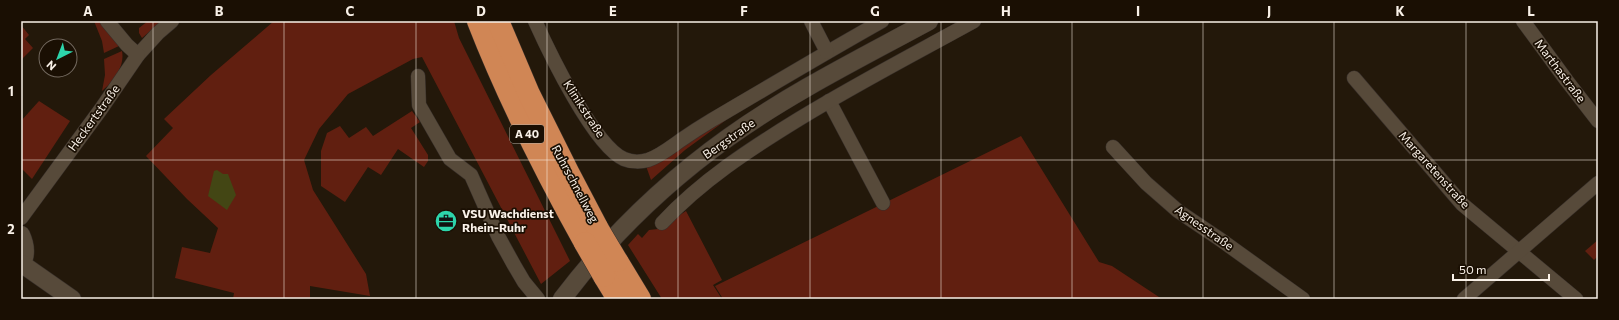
<svg xmlns="http://www.w3.org/2000/svg" width="1619" height="320" font-family="Commissioner,sans-serif">
  <style>
    .green { fill: #611f10 }
    .water { fill: #434614 }
    .lines { fill: none; stroke-linecap: round; stroke-linejoin: round }
    .minor-casing { stroke: #372f2a; stroke-width: 15 }
    .tertiary-casing { stroke: #372f2a; stroke-width: 19 }
    .motorway-casing { stroke: #372f2a; stroke-width: 23 }
    .minor { stroke: #574a3a; stroke-width: 14 }
    .tertiary { stroke: #574a3a; stroke-width: 18 }
    .motorway { stroke: #d08655; stroke-width: 22 }
    .motorway-bridge-casing { stroke: #372f2a; stroke-width: 23; stroke-linecap: butt }
    .motorway-bridge { stroke: #d08655; stroke-width: 22 }
    .grid { fill: none; stroke: #f9f1e8; stroke-width: 1; stroke-opacity: 0.55 }
    .labels { text-anchor: middle; stroke-width: 3.5; stroke-linejoin: round; paint-order: stroke }
    .shield { fill: #1a0f03; stroke: #b6ada3; stroke-width: 1 }
    .shield-label { font-size: 11px; font-weight: bold; fill: #f9f1e8 }
    .street-label { font-size: 12px; fill: #f9f1e8; stroke: #1a0f03 }
    .poi-label { font-size: 12px; font-weight: bold; fill: #f9f1e8; stroke: #1a0f03; text-anchor: start }
    .neatline { fill: none; stroke: #f9f1e8; stroke-width: 1.5 }
    .grid-label { font-size: 13px; text-anchor: middle; font-weight: bold; fill: #f9f1e8 }
  </style>
  <rect width="100%" height="100%" fill="#23180a"/>
  <g class="green">
    <path d="M94,21H99L119,46L104,53L102,41Z"/>
    <path d="M148,21H162L142,38L139,33V28Z"/>
    <path d="M274,21H454L459,38L570,261L541,284L422,57L413,59L348,94L319,129L304,160L313,190L366,274L370,296L310,286V299H233L234,293L175,278L182,247L210,253L218,228L187,199L146,156L173,128L164,119L211,75Z"/>
    <path d="M21,25L29,35L25,39L33,48L21,60Z"/>
    <path d="M122,51C125,66 114,81 102,91L105,75L104,59Z"/>
    <path d="M39,101L70,121L32,179L21,168V121Z"/>
    <path d="M412,111L420,122L411,128L428,155V161L424,167L398,149L381,175L368,167L345,202L321,186V151L327,133L340,126L349,138L366,127L373,136Z"/>
    <path d="M733,115L685,150L651,180L646,166Z"/>
    <path d="M1021,136L1099,262L1112,266L1162,299H723L715,286Z"/>
    <path d="M686,211L722,280L713,285L722,299H662L628,245L638,234L642,238L649,230L658,229Z"/>
    <path d="M1598,240V256L1594,260L1585,251Z"/>
  </g>
  <path class="water" d="M217,170L223,174H228L236,195L227,210L208,196L214,171Z"/>
  <g class="lines">
    <g class="minor-casing">
      <g id="minor">
        <path d="M535,21C549,52 594,146 624,159C631,162 641,162 648,160C660,156 671,147 681,140C691,133 702,126 712,120C768,87 825,53 882,21"/>
        <path d="M811,21L827,52"/>
        <path d="M1523,21L1567,81L1598,121"/>
        <path d="M138,55L158,33L172,21"/>
        <path d="M418,76L419,105L450,159L471,175L498,236L514,265L524,282L538,299"/>
        <path d="M1354,78L1462,204L1576,299"/>
        <path d="M829,101L883,203"/>
        <path d="M1113,147L1146,183L1178,211L1221,240L1303,299"/>
        <path d="M21,218L101,109L138,55L127,45L107,21"/>
        <path d="M662,223C701,181 750,149 799,119C856,84 916,53 974,21"/>
        <path d="M1464,299L1598,183"/>
      </g>
    </g>
    <g class="tertiary-casing">
      <g id="tertiary">
        <path d="M21,235C26,246 27,255 21,265"/>
        <path d="M22,264L72,299"/>
        <path d="M562,299C609,237 666,182 729,137C792,92 861,58 929,21"/>
      </g>
    </g>
    <g class="motorway-casing">
      <g id="motorway">
        <path d="M478,21C508,98 545,171 585,243"/>
        <path d="M498,21L529,94L568,172L598,229"/>
        <path d="M617,261L640,299"/>
        <path d="M604,276L618,299"/>
      </g>
    </g>
    <use href="#minor" class="minor"/>
    <use href="#tertiary" class="tertiary"/>
    <use href="#motorway" class="motorway"/>
    <g class="motorway-bridge-casing">
      <g id="motorway-bridge">
        <path d="M598,229L617,261"/>
        <path d="M585,243L604,276"/>
      </g>
    </g>
    <use href="#motorway-bridge" class="motorway-bridge"/>
  </g>
  <path class="grid" d="M153,21V299M284,21V299M416,21V299M547,21V299M678,21V299M810,21V299M941,21V299M1072,21V299M1203,21V299M1334,21V299M1466,21V299M21,160H1598"/>
  <defs>
    <g id="office-disc" transform="scale(1.15)"><circle r="9.5" fill="#2dd5ab" stroke="#1a0f03"/><path d="M-6-3h4V-5.5h4V-3h4V5H-6ZM-1-4.5V-3h2v-1.5ZM-6 0V1H6V0Z" fill="#111"/></g>
  </defs>
  <g fill-rule="evenodd">
    <use href="#office-disc" x="446" y="221"/>
  </g>
  <g class="labels">
    <rect class="shield" x="510" y="125" width="34" height="18" rx="3"/>
    <g class="shield-label">
      <text x="527" y="138">A 40</text>
    </g>
    <g class="street-label">
      <text transform="translate(1560 71) rotate(53)" y="4">Marthastraße</text>
      <text transform="translate(584 109) rotate(57)" y="4">Klinikstraße</text>
      <text transform="translate(94 118) rotate(-54)" y="4">Heckertstraße</text>
      <text transform="translate(729 139) rotate(-35)" y="4">Bergstraße</text>
      <text transform="translate(1434 170) rotate(48)" y="4">Margaretenstraße</text>
      <text transform="translate(575 184) rotate(62)" y="4">Ruhrschnellweg</text>
      <text transform="translate(1204 228) rotate(35)" y="4">Agnesstraße</text>
    </g>
    <g class="poi-label">
      <text x="462" y="218">VSU Wachdienst<tspan x="462" dy="14">Rhein-Ruhr</tspan></text>
    </g>
  </g>
  <rect width="1619" height="320" fill="none" stroke="#1a0f03" stroke-width="44"/>
  <g transform="translate(58 58) rotate(222)"><circle r="19" fill="#1a0f03" stroke="#73695f"/>
  <path d="M0-3L7 15L0 10L-7 15Z" fill="#2dd5ab"/>
  <text y="-6" font-size="11" font-weight="bold" text-anchor="middle" fill="#f9f1e8">N</text>
  </g>
  <path d="M1453 274v6h96v-6" fill="none" stroke="#f9f1e8" stroke-width="2"/>
  <text x="1459" y="274" font-size="12" fill="#f9f1e8" stroke="#1a0f03" stroke-width="3" paint-order="stroke">50 m</text>
  <rect x="22" y="22" width="1575" height="276" class="neatline"/>
  <g class="grid-label">
    <text x="88" y="16">A</text>
    <text x="219" y="16">B</text>
    <text x="350" y="16">C</text>
    <text x="481" y="16">D</text>
    <text x="613" y="16">E</text>
    <text x="744" y="16">F</text>
    <text x="875" y="16">G</text>
    <text x="1006" y="16">H</text>
    <text x="1138" y="16">I</text>
    <text x="1269" y="16">J</text>
    <text x="1400" y="16">K</text>
    <text x="1531" y="16">L</text>
    <text x="11" y="96">1</text>
    <text x="11" y="234">2</text>
  </g>
</svg>
